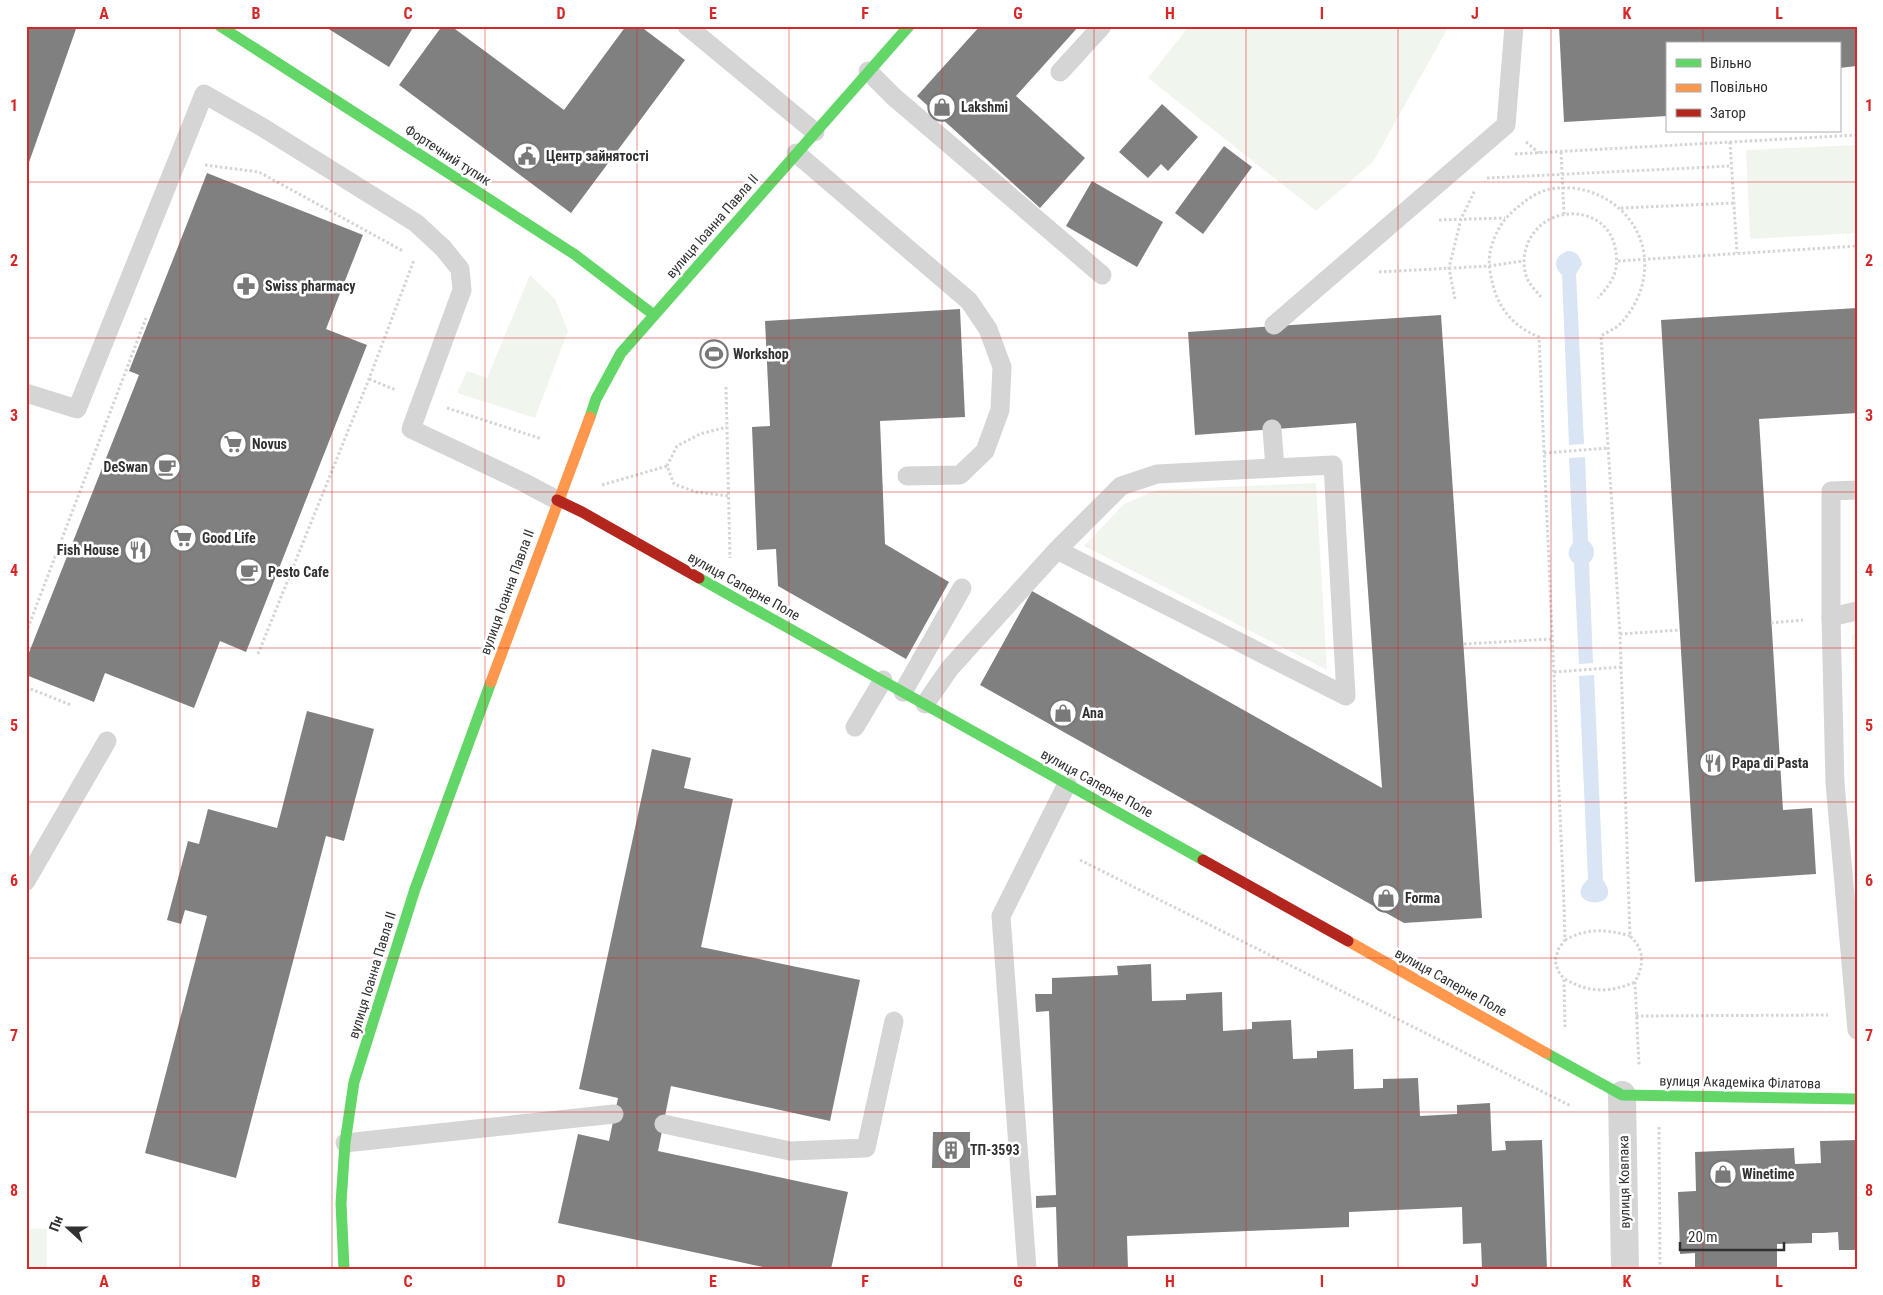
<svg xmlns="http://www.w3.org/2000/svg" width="1883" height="1295" font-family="'Roboto Condensed',sans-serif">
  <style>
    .green { fill: #f0f6ed }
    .water { fill: #d9e4f4 }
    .building { fill: #808080 }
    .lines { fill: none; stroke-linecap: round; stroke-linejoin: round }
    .path { stroke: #d5d5d5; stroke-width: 3; stroke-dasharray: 2.5 2.5; stroke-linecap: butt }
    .lane { stroke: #d5d5d5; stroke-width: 19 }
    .street { stroke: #d5d5d5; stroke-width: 28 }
    .fast { stroke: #63d668; stroke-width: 11 }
    .slow { stroke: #ff974d; stroke-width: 11 }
    .jam { stroke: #b3261e; stroke-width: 11 }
    .grid { fill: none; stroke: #d62828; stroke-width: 1; stroke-opacity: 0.55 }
    .labels { text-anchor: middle; stroke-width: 5; stroke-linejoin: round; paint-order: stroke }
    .poi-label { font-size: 14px; font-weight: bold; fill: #313131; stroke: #fff; text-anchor: start }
    .street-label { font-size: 14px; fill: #313131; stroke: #fff }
    .neatline { fill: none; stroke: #d62828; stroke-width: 2 }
    .grid-label { font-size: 16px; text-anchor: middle; font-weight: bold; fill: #d62828 }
  </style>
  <rect width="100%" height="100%" fill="#fff"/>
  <g class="green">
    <path d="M1189,26H1449L1373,162L1316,211L1148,78Z"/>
    <path d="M1857,145V233L1750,239L1746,150Z"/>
    <path d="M530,275L555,299L568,331L535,418L457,393L467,371L487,378Z"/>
    <path d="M1316,483L1327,670L1084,546L1124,504L1156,490Z"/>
    <path d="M1857,630V744L1852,636Z"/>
    <rect x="26" y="1229" width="21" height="40"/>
  </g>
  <g class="water">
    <path d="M1568,251C1576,252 1580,255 1582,264L1576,274L1584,444L1569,445L1562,275C1552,266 1555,255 1568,251Z"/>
    <path d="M1585,457L1588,541C1596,547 1596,556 1589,563L1593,663L1579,664L1574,563C1567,557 1567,550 1573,543L1569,458Z"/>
    <path d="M1594,675L1603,880C1627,912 1559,908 1588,879L1579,676Z"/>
  </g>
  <g class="building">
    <path d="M26,26H77L27,168H26Z"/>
    <path d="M324,26H414L389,67Z"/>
    <path d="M442,26H451L564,110L626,26H640L685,60L571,213L399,85Z"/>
    <path d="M980,26H1079L1016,96L1085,158L1040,208L917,96Z"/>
    <path d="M1559,26H1857V66L1839,68V44H1667V116L1564,122Z"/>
    <path d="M1162,104L1198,137L1168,171L1161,164L1148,178L1119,152Z"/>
    <path d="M1224,146L1252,167L1203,234L1175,213Z"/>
    <path d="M207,173L363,235L326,329L367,345L246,652L220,641L194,708L105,673L94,702L26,675V660L139,375L129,371Z"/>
    <path d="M1092,181L1163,222L1137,267L1066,226Z"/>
    <path d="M1857,308V413L1759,419L1783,810L1812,808L1816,874L1695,882L1661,320Z"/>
    <path d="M960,309L965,417L880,421L885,544L949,582L906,659L778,586L776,549L757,550L752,427L770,426L765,321Z"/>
    <path d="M1441,315L1482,918L1404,923L980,685L1032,591L1382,788L1356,423L1195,435L1188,332Z"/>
    <path d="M307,711L374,729L344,841L326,836L236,1178L145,1153L207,916L185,910L181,924L167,920L188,841L199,844L208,809L277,828Z"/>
    <path d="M652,749L691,758L684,788L733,799L701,947L860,980L830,1121L671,1086L658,1151L848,1192L831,1269H772L558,1223L578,1134L609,1141L618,1098L579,1089Z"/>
    <path d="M1151,964L1152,1001L1186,1000V994L1222,992L1223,1031L1252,1029V1022L1291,1020L1293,1059L1317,1058V1051L1353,1049L1354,1089L1383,1088V1079L1418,1078L1420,1116L1457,1114V1105L1490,1103L1492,1151L1506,1150L1505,1141L1542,1140L1547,1269H1482L1481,1243L1463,1244L1462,1207L1349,1212V1227L1127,1236L1128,1269H1058L1056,1207L1036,1208V1196L1056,1195L1049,1011L1036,1012L1035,994H1052V978L1118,975L1117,966Z"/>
    <path d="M933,1132H970V1168H932Z"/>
    <path d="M1857,1140V1250H1839L1838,1232L1824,1233H1812V1243L1777,1244V1269H1695V1253L1680,1254L1678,1192L1696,1191L1695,1152L1794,1148L1795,1164L1821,1163L1820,1141Z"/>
  </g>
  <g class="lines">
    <g class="path">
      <path d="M1526,142L1539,153"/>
      <path d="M1730,142L1737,253"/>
      <path d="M1561,152L1564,214"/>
      <path d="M1515,154L1857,135"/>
      <path d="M205,165L259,172L403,251"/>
      <path d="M1487,178L1731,166"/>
      <path d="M1621,208L1734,203"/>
      <path d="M1439,220L1505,218"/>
      <path d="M1618,261L1857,246"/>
      <path d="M1379,272L1489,266L1523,261"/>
      <path d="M1541,297C1537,292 1532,287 1529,282C1524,274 1523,261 1525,252C1536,203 1605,201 1615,247C1620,271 1613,281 1598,298"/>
      <path d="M1455,299L1449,268L1461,219L1475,190"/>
      <path d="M369,379L396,390"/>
      <path d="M726,387L730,558"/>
      <path d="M447,408L542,439"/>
      <path d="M1544,453L1608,448"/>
      <path d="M667,466L677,446L700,434L727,427"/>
      <path d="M602,485L667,466L674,484L696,492L729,496"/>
      <path d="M1771,623L1803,620"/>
      <path d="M26,633L146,318"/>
      <path d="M1620,634L1680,630"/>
      <path d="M1464,644L1552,639"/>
      <path d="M258,654L369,379L414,260"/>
      <path d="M1554,672L1621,667"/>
      <path d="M26,687L71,705"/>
      <path d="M1080,860L1571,1106"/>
      <path d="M1565,940C1587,928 1606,929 1630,936"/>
      <path d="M1565,979C1588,993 1610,993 1635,982"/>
      <path d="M1636,1016L1828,1015"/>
      <path d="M1565,1027L1564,979L1558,971L1555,960L1559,948L1565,940L1564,904L1539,337C1508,324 1495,303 1490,271C1486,251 1497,226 1511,213C1522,203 1532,195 1546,190C1557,187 1573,187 1584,190C1630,202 1656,246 1640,292C1636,303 1629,315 1620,324C1615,329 1607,332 1601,336L1620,634L1630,936C1645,950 1644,965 1635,982L1639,1065"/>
      <path d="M1659,1127L1660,1269"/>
    </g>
    <g class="lane">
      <path d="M687,26L815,132"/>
      <path d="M868,71L894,97L1102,275"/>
      <path d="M1060,72L1102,26"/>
      <path d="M796,153L969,301L988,329L1002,367L1000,410L985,451L960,475L907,476"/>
      <path d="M1274,325L1506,125L1514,26"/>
      <path d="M26,393L77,409L204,94L262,127L416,223L443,248L460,269L462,290L411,429L523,482L557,500"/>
      <path d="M1272,429L1275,468"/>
      <path d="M1857,490L1831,491V617L1835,783L1857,1030"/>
      <path d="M1831,617L1857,611"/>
      <path d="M903,692L962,588"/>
      <path d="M925,704L950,668L1057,550L1346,696L1333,465L1157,474L1121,486L1057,550"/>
      <path d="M855,727L883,680"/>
      <path d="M26,881L107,741"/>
      <path d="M664,1124L790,1151L866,1148L894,1021"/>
      <path d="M345,1143L614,1114"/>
      <path d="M1027,1269L1001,916L1067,784"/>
    </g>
    <path class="street" d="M1622,1095L1625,1269"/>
    <g class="fast">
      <path d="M220,26L574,254L654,315"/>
      <path d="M590,417L596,399L621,353L909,26"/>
      <path d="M699,578L1203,860"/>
      <path d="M1546,1053L1622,1095L1857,1099"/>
      <path d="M344,1269L341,1203L345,1143L354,1082L415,889L491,682"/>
    </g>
    <g class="slow">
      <path d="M491,682L590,417"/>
      <path d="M1348,941L1546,1053"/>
    </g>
    <g class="jam">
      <path d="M557,500L582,512L699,578"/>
      <path d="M1203,860L1348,941"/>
    </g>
  </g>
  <path class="grid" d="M180,26V1269M332,26V1269M485,26V1269M637,26V1269M789,26V1269M942,26V1269M1094,26V1269M1246,26V1269M1398,26V1269M1551,26V1269M1703,26V44M1703,131V1269M26,182H1857M26,338H1857M26,492H1857M26,648H1857M26,802H1857M26,958H1857M26,1112H1857"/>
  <defs>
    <g id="shop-ring" transform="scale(1.4375)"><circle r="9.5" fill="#fff" stroke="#797979" stroke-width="1.5"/><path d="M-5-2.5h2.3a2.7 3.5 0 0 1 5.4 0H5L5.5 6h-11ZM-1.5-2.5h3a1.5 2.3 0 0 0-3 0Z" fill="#797979"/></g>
    <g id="civic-ring" transform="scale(1.4375)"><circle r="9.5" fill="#fff" stroke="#797979" stroke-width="1.5"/><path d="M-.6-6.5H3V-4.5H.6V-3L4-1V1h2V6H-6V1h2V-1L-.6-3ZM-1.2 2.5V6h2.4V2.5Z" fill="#797979"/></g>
    <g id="pharmacy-ring" transform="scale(1.4375)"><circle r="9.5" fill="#fff" stroke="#797979" stroke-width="1.5"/><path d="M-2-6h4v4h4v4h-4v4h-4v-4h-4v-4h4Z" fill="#797979"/></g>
    <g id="stadium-ring" transform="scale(1.4375)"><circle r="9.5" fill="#fff" stroke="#797979" stroke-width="1.5"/><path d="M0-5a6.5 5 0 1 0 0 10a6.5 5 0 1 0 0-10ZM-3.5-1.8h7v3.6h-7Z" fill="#797979"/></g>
    <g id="supermarket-ring" transform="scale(1.4375)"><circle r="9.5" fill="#fff" stroke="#797979" stroke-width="1.5"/><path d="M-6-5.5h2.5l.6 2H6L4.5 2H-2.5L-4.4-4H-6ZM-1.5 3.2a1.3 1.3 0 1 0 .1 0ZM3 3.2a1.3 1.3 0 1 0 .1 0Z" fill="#797979"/></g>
    <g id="cafe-ring" transform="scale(1.4375)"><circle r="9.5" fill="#fff" stroke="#797979" stroke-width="1.5"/><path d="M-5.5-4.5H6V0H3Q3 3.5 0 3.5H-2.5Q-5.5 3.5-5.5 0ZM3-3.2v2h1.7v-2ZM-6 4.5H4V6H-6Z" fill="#797979"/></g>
    <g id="restaurant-ring" transform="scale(1.4375)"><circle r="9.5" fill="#fff" stroke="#797979" stroke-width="1.5"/><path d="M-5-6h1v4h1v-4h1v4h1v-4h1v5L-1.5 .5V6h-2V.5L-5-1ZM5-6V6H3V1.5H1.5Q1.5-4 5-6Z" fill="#797979"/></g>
    <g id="building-ring" transform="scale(1.4375)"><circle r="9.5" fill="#fff" stroke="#797979" stroke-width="1.5"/><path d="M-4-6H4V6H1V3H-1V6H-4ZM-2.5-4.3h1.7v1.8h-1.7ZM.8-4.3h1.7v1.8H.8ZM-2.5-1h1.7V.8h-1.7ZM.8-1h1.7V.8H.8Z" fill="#797979"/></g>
  </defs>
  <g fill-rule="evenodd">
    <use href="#shop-ring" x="942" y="107"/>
    <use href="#civic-ring" x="527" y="156"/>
    <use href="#pharmacy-ring" x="246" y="286"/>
    <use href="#stadium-ring" x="714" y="354"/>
    <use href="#supermarket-ring" x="233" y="444"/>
    <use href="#cafe-ring" x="167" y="467"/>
    <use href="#supermarket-ring" x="183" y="538"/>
    <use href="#restaurant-ring" x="138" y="550"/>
    <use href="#cafe-ring" x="249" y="572"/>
    <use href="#shop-ring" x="1063" y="713"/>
    <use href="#restaurant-ring" x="1713" y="763"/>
    <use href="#shop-ring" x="1386" y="898"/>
    <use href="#building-ring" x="951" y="1150"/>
    <use href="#shop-ring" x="1723" y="1174"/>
  </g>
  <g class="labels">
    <g class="poi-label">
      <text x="961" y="112">Lakshmi</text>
      <text x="546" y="161">Центр зайнятості</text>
      <text x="265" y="291">Swiss pharmacy</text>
      <text x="733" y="359">Workshop</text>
      <text x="252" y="449">Novus</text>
      <text x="148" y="472" text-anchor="end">DeSwan</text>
      <text x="202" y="543">Good Life</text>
      <text x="119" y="555" text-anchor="end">Fish House</text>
      <text x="268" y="577">Pesto Cafe</text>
      <text x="1082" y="718">Ana</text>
      <text x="1732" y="768">Papa di Pasta</text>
      <text x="1405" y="903">Forma</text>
      <text x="970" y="1155">ТП-3593</text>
      <text x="1742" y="1179">Winetime</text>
    </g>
    <g class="street-label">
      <text transform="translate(448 155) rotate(33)" y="5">Фортечний тупик</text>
      <text transform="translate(712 226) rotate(-49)" y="5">вулиця Іоанна Павла II</text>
      <text transform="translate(744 586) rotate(29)" y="5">вулиця Саперне Поле</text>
      <text transform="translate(507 592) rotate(-70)" y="5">вулиця Іоанна Павла II</text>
      <text transform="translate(1097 783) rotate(29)" y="5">вулиця Саперне Поле</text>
      <text transform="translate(372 975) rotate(-73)" y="5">вулиця Іоанна Павла II</text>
      <text transform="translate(1451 982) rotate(29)" y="5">вулиця Саперне Поле</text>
      <text transform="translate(1740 1082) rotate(1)" y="5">вулиця Академіка Філатова</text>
      <text transform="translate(1624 1182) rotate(-91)" y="5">вулиця Ковпака</text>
    </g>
  </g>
  <rect width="1883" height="1295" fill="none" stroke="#ffffff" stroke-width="55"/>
  <rect x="1666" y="42" width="175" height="90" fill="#ffffff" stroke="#adadad"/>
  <rect x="1676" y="59" width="25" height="8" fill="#63d668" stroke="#adadad"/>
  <text x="1710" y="68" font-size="15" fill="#313131">Вільно</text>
  <rect x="1676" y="84" width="25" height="8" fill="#ff974d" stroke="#adadad"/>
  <text x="1710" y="92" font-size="15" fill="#313131">Повільно</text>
  <rect x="1676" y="109" width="25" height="8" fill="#b3261e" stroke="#adadad"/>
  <text x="1710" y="118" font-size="15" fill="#313131">Затор</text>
  <g transform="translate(68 1228) rotate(291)" stroke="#ffffff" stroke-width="4" paint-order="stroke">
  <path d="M0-4L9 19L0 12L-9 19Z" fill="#313131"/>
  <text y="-8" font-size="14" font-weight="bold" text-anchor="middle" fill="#313131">Пн</text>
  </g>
  <path d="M1680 1242v8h104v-8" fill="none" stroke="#313131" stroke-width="2.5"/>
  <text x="1688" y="1242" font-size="15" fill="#313131" stroke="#ffffff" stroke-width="4" paint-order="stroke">20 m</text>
  <rect x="28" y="28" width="1828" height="1240" class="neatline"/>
  <g class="grid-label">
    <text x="104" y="19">A</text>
    <text x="256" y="19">B</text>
    <text x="408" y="19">C</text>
    <text x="561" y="19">D</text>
    <text x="713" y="19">E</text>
    <text x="865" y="19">F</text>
    <text x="1018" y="19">G</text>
    <text x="1170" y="19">H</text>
    <text x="1322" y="19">I</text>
    <text x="1475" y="19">J</text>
    <text x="1627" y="19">K</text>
    <text x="1779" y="19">L</text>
    <text x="14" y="111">1</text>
    <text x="1869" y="111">1</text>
    <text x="14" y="266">2</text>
    <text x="1869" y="266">2</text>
    <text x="14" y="421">3</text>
    <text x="1869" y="421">3</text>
    <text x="14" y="576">4</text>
    <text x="1869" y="576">4</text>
    <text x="14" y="731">5</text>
    <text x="1869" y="731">5</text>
    <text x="14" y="886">6</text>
    <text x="1869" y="886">6</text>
    <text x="14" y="1041">7</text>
    <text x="1869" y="1041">7</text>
    <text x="14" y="1196">8</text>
    <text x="1869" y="1196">8</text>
    <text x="104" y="1287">A</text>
    <text x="256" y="1287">B</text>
    <text x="408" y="1287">C</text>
    <text x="561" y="1287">D</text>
    <text x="713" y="1287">E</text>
    <text x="865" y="1287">F</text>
    <text x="1018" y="1287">G</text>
    <text x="1170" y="1287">H</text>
    <text x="1322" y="1287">I</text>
    <text x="1475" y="1287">J</text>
    <text x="1627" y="1287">K</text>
    <text x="1779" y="1287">L</text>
  </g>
</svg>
